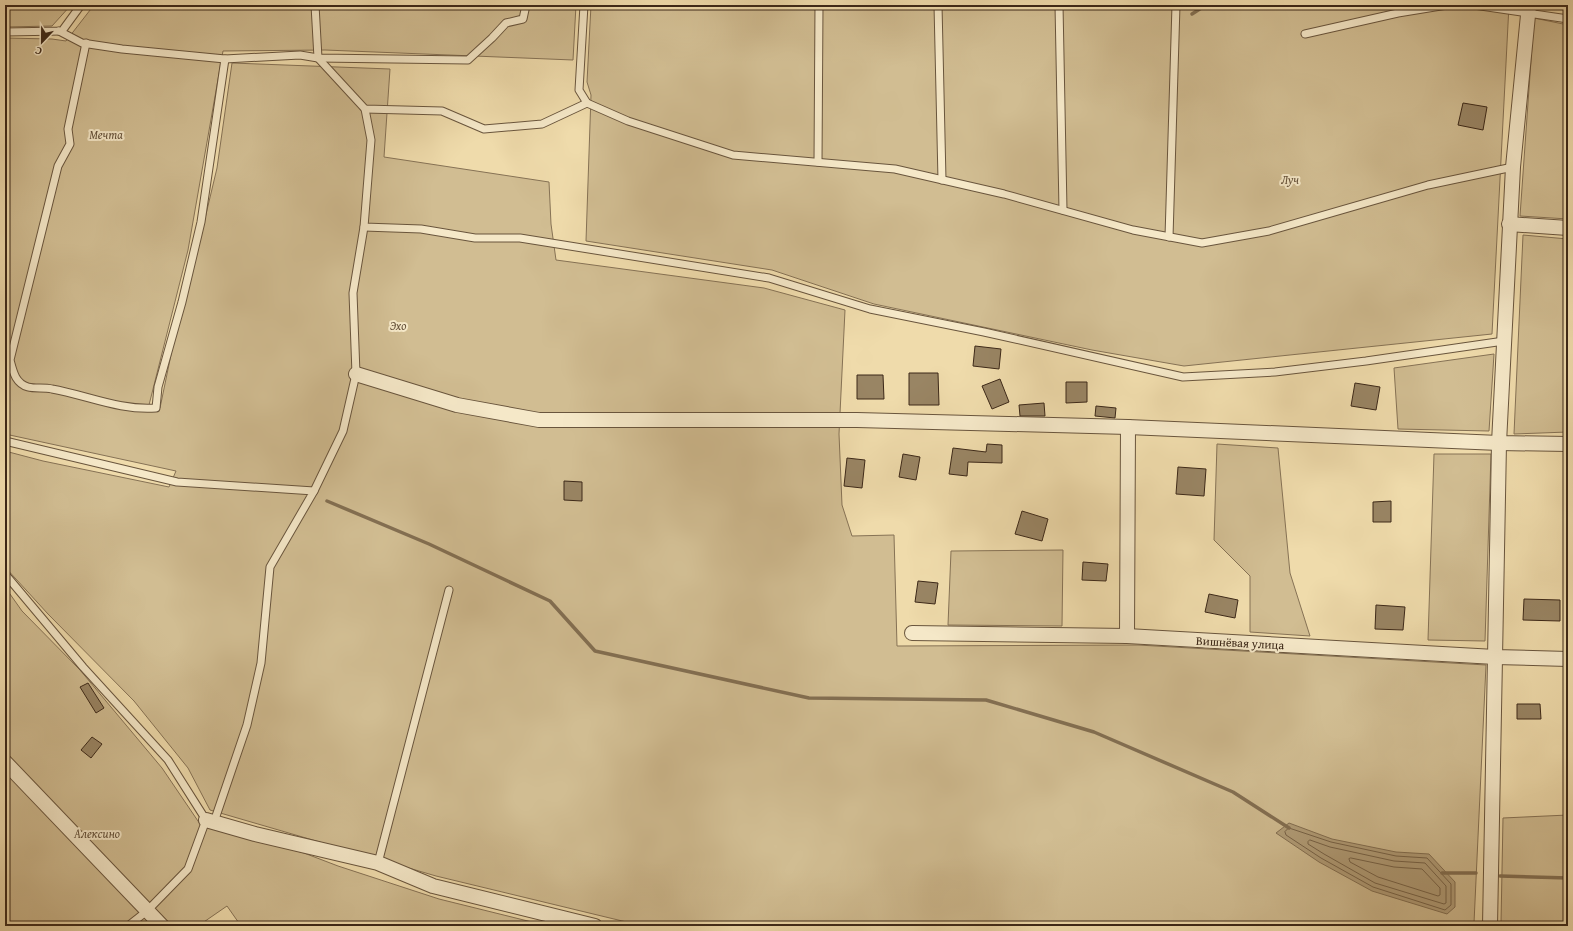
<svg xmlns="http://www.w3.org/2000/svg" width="1573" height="931" font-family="'Gentium Book Plus',serif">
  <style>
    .green { fill: #d1bd92; stroke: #867255 }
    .water { fill: #b29e79; stroke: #836f52 }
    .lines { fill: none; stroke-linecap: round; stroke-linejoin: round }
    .shore { stroke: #776348; stroke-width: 1 }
    .stream { stroke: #836f52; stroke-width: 3.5 }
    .building { fill: #998564; stroke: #3c2818 }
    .service-casing { stroke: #69553d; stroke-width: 9 }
    .minor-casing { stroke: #69553d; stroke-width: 16 }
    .service { stroke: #f5e8c8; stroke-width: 7 }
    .minor { stroke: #f5e8c8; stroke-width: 14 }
    .labels { text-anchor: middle; stroke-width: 4; stroke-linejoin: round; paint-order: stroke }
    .park-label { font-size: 12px; font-style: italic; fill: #614d36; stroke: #f5e8c8 }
    .street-label { font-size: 12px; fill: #3c2818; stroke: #f5e8c8 }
  </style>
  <rect width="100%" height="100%" fill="#efdbab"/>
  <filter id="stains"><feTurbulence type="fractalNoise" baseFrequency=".005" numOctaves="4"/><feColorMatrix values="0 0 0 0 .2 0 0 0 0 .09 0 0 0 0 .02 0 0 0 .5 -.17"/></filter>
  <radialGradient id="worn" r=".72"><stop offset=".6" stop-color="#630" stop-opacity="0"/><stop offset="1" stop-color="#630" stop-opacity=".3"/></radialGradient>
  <g class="green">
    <path d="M5,5H71L52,26L5,27Z"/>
    <path d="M94,5H576L573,60L325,50L223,51L188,250L149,405L160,408L173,345L193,269L217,168L232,63L390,69L384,157L549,182L551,224L556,260L764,288L845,310L839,434L842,505L852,536L894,535L897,646L1138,645L1486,665L1474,923L1458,922L1457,926H643L436,876L210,810L188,768L134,701L48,614L5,567V451L43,461L169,487L176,471L5,434V38L52,39L66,41Z"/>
    <path d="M591,5H1509L1492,334L1184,366L1092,350L874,304L772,270L586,241L591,95L587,82Z"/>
    <path d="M1534,18L1568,25V219L1520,216Z"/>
    <path d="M1523,235L1568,239V432L1514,434Z"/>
    <path d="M1494,354L1489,431L1398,429L1394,368Z"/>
    <path d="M1217,444L1278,448L1290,573L1310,636L1250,632V576L1214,540Z"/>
    <path d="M1434,454H1491L1485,641L1428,640Z"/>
    <path d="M1063,550L1062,626L948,625L951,551Z"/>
    <path d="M5,587L22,611L80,670L162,768L200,824L304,853L338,866L439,899L548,926H241L227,906L198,926H5Z"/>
    <path d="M1568,815V925L1501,923L1503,818Z"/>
  </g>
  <path class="water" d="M1289,823L1332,839L1396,852L1429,854L1455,882V907L1447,914L1372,891L1319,862L1276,833Z"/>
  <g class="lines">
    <g class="shore">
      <path d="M1289,828L1331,842L1396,856L1427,858L1451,884V905L1445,910L1373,887L1321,858L1286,835L1285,832Z"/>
      <path d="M1310,840L1330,847L1394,861L1425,863L1446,886V903L1444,904L1375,883L1324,854L1308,844V842Z"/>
      <path d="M1351,858L1394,867L1422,869L1440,888V895L1438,896L1378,877L1350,862L1349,859Z"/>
    </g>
    <g class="stream">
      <path d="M1192,14L1206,5"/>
      <path d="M327,501L429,544L550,601L595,651L809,698L986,700L1094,732L1233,792L1289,828"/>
      <path d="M1442,873H1476"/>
      <path d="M1500,876L1568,878"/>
    </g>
  </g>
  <g class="building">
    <path d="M1463,103L1487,107L1483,130L1458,125Z"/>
    <path d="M975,346L1001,349L999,369L973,366Z"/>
    <path d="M909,373H938L939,405H909Z"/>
    <path d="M857,375H883L884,399H857Z"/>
    <path d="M1000,379L1009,402L992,409L982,386Z"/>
    <path d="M1066,382H1087V402L1066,403Z"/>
    <path d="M1355,383L1380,387L1376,410L1351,406Z"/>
    <path d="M1044,403L1045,416H1020L1019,405Z"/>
    <path d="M1096,406L1116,408L1115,418L1095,416Z"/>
    <path d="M987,444L1002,445V463L968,462L967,476L949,474L953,448L986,452Z"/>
    <path d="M903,454L920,457L916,480L899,477Z"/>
    <path d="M847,458L865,460L862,488L844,486Z"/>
    <path d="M1178,467L1206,469L1204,496L1176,494Z"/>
    <path d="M564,481L582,482V501L564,500Z"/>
    <path d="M1391,501V522H1373V502Z"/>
    <path d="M1022,511L1048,519L1042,541L1015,534Z"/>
    <path d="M1083,562L1108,564L1106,581L1082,580Z"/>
    <path d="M918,581L938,583L935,604L915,602Z"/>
    <path d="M1209,594L1238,600L1235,618L1205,612Z"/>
    <path d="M1524,599L1560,600V621L1523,620Z"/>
    <path d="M1376,605L1405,607L1403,630L1375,629Z"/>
    <path d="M88,683L104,708L96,713L80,687Z"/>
    <path d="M1517,704H1540L1541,719H1517Z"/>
    <path d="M92,737L102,744L91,758L81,750Z"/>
  </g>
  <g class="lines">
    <g class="service-casing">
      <g id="service">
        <path d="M315,5L318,58L365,109L442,111L484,129L542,124L587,103"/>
        <path d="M584,5L579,90L587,103L628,121L733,155L895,169L1004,194L1133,230L1202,243L1269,231L1428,185L1513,167"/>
        <path d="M938,5L942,180"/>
        <path d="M1059,5L1063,210"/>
        <path d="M1474,5L1568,19"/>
        <path d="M59,31L82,43L122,49L225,59L300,55L318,58L468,60L492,38L506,23L523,19L526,5"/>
        <path d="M5,32L62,31L81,5"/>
        <path d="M1305,34L1398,13L1447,5"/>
        <path d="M86,43L68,129L70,144L58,166L10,360C13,371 15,383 28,387C35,389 44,387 52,389C86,395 121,411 156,408L158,387L182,302L201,222L225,59"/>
        <path d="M365,109L371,140L364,227L421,229L475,238H520L769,278L870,309L984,332L1183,377L1275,372L1366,361L1504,341"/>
        <path d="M818,162L819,5"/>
        <path d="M1169,237L1176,5"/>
        <path d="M5,441L177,482L314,491L270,567L261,663L247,725L214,822"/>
        <path d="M314,491L343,431L356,374L353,293L364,227"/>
        <path d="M5,574L83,667L168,760L206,820L188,869L147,911L128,926"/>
        <path d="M378,863L449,590"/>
      </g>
    </g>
    <g class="minor-casing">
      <g id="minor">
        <path d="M1509,224L1568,228"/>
        <path d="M356,374L457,405L539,420H857L1128,427L1499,443L1568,444"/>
        <path d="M912,633L1127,636L1495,657L1568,659"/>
        <path d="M1127,636L1128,427"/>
        <path d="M5,762L162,926"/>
        <path d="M206,820L255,834L378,863L433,886L595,926"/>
        <path d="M1490,926L1499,443L1513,167L1529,5"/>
      </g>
    </g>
    <use href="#service" class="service"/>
    <use href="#minor" class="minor"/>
  </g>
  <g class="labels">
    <g class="park-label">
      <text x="106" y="139">Мечта</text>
      <text x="1290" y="184">Луч</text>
      <text x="398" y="330">Эхо</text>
      <text x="97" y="838">Алексино</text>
    </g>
    <g class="street-label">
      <text transform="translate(1240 643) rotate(3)" y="4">Вишнёвая улица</text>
    </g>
  </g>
  <rect width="1573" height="931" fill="none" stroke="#efdbab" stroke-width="20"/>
  <rect x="6" y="6" width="1561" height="919" fill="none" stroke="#3c2818" stroke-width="2"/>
  <rect x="10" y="10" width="1553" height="911" fill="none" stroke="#3c2818"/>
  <g transform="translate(42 42) rotate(202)" stroke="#f5e8c8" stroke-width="3" paint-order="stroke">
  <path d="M0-3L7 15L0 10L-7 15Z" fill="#3c2818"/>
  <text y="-6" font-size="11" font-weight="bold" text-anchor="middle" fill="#3c2818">С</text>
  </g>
  <rect width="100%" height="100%" filter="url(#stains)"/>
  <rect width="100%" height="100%" fill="url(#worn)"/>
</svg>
